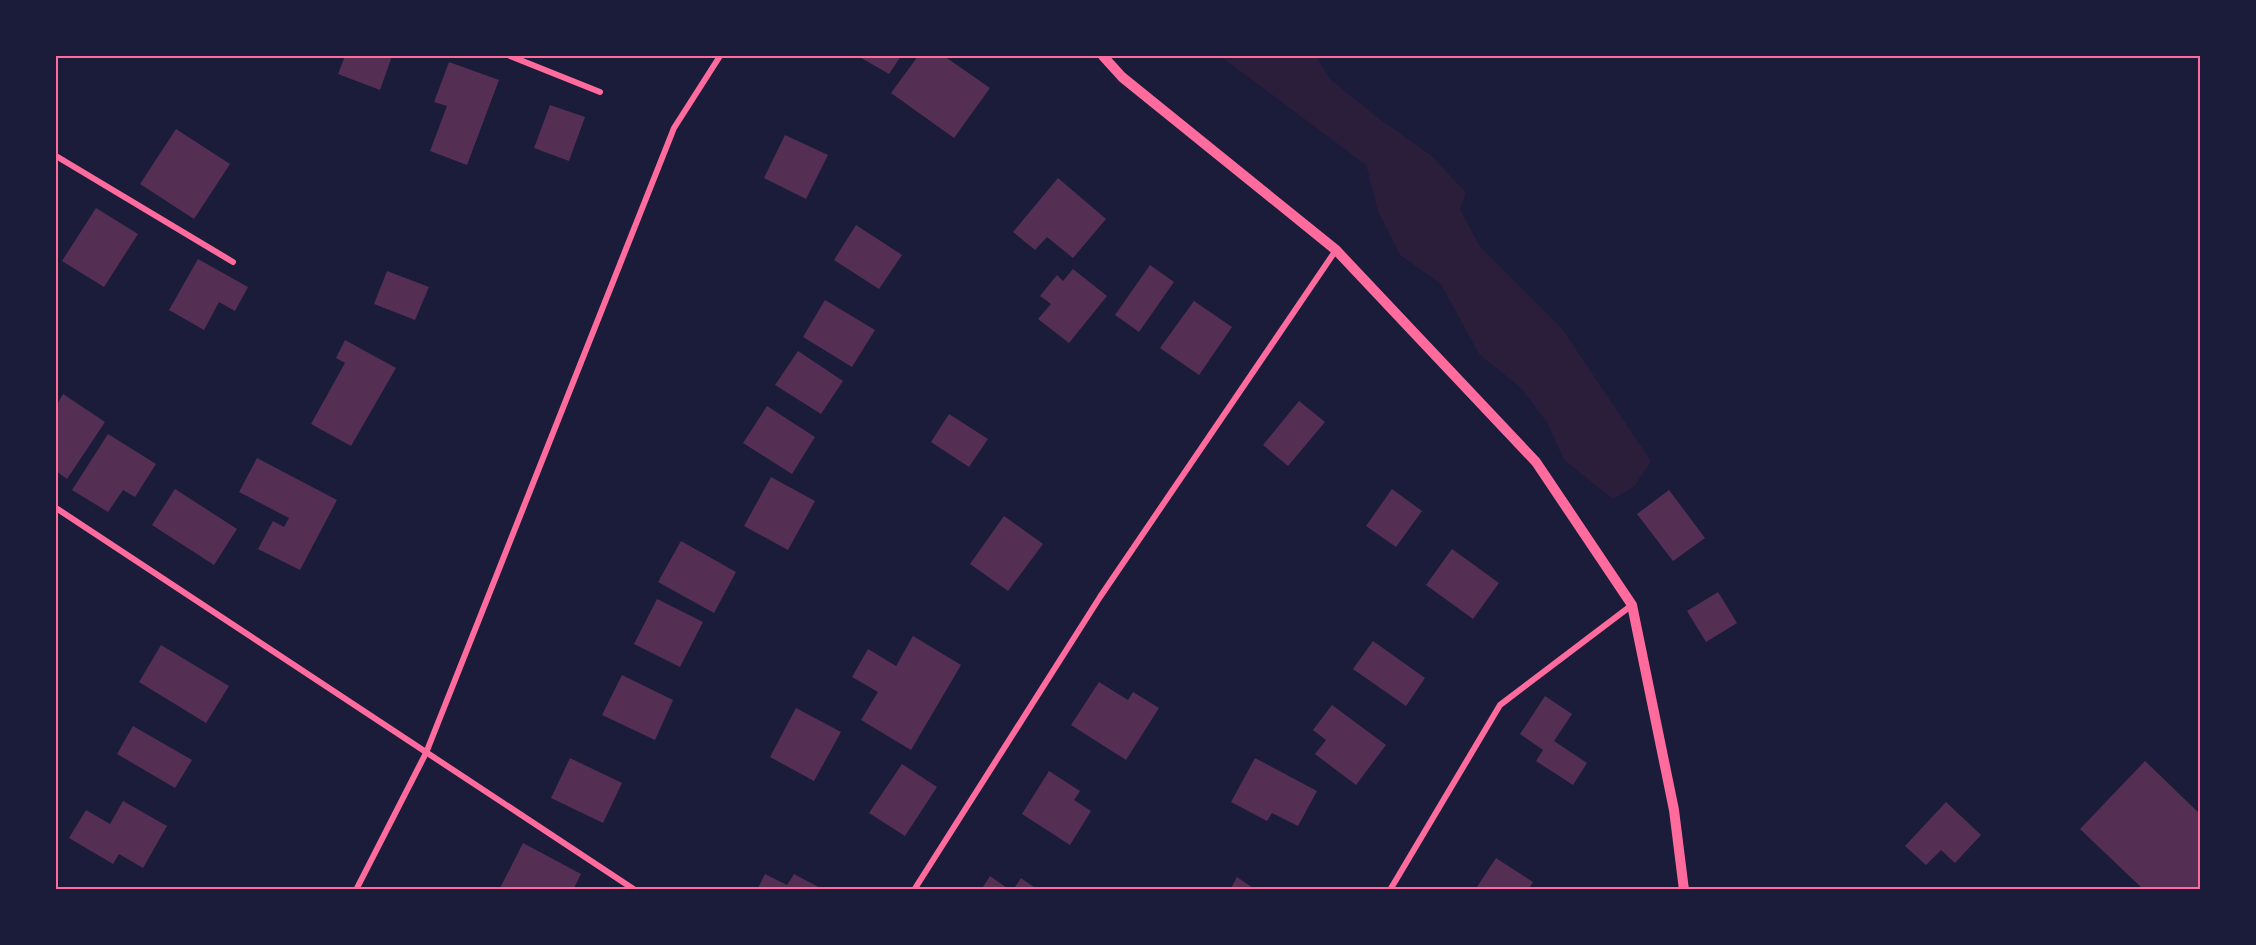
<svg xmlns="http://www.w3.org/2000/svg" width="2256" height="945" font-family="'Nunito Sans',sans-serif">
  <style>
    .green { fill: #2a1e3b }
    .building { fill: #542f53 }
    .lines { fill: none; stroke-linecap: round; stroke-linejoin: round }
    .minor { stroke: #ff6b9d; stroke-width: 6 }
    .tertiary { stroke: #ff6b9d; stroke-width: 10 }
    .neatline { fill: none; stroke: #ff6b9d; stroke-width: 2 }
  </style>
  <rect width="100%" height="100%" fill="#1b1b3a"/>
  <path class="green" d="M1220,56H1316L1331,80L1377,117L1432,156L1466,193L1460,209L1480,247L1563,330L1651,461L1634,487L1613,499L1564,460L1548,424L1522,389L1479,354L1441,284L1400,255L1378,211L1366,165Z"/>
  <g class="building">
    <path d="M345,56H392L380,90L338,74Z"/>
    <path d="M858,56H901L889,74Z"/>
    <path d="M918,56H944L990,88L954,138L891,93Z"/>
    <path d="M449,62L499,80L467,165L430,151L447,106L434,102Z"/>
    <path d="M550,105L585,117L569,161L534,148Z"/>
    <path d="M176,129L230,164L194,219L140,184Z"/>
    <path d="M785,135L828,155L806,199L764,178Z"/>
    <path d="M1058,178L1106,219L1073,258L1047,237L1035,250L1013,232Z"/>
    <path d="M96,208L138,234L104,287L62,261Z"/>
    <path d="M856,225L902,255L879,289L834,260Z"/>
    <path d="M198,259L248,287L235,311L219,302L204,330L169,310Z"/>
    <path d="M1150,265L1174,282L1139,332L1115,315Z"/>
    <path d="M1073,269L1107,296L1069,343L1038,319L1051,304L1040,296L1057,275L1063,281Z"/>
    <path d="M387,271L429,287L415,320L374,304Z"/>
    <path d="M825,300L875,330L852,367L803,337Z"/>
    <path d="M1194,301L1232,327L1199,375L1160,348Z"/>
    <path d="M345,340L396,368L351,446L311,424L345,363L336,358Z"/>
    <path d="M798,351L843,381L821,414L775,385Z"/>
    <path d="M63,394L105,422L67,479L56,471V406Z"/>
    <path d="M1299,401L1325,422L1288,466L1263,445Z"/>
    <path d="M767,406L815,437L792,474L743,443Z"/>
    <path d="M949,414L988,439L969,467L931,442Z"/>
    <path d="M108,434L156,464L135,497L123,490L108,512L72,490Z"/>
    <path d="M257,458L337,500L300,570L258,549L273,521L284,527L289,518L239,492Z"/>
    <path d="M771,477L815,501L788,550L744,526Z"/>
    <path d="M175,489L237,529L214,565L152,525Z"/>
    <path d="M1392,489L1422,511L1396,547L1366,526Z"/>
    <path d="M1669,490L1705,538L1673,561L1637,514Z"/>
    <path d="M1004,516L1043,544L1008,591L970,564Z"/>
    <path d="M681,541L736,572L714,613L658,582Z"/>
    <path d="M1452,549L1499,583L1473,619L1426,585Z"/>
    <path d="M1718,592L1737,623L1706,642L1687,611Z"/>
    <path d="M657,599L703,622L680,667L634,644Z"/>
    <path d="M913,636L961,665L911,750L861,720L878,692L852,677L868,649L896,666Z"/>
    <path d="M1373,641L1425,678L1406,706L1353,669Z"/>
    <path d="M161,645L229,686L206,723L139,682Z"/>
    <path d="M622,675L673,700L655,740L602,715Z"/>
    <path d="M1099,682L1128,700L1133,692L1159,708L1126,760L1071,725Z"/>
    <path d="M1545,696L1572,714L1554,741L1587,763L1573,785L1536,761L1543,750L1520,734Z"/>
    <path d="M1332,705L1386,745L1356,785L1315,754L1326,740L1313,730Z"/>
    <path d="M796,708L841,732L814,781L770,757Z"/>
    <path d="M133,726L192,760L175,788L117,754Z"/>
    <path d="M570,758L622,783L603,823L551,798Z"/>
    <path d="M1255,758L1317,791L1298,826L1272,813L1267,821L1231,802Z"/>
    <path d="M2145,761L2200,814V890H2144L2080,829Z"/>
    <path d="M902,764L937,787L905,836L869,813Z"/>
    <path d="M1049,771L1080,791L1074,800L1091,811L1070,845L1022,814Z"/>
    <path d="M123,801L167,826L143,868L119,854L113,864L69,838L86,810L110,824Z"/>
    <path d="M1946,802L1981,835L1955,863L1941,850L1926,865L1905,846Z"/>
    <path d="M523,843L581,874L573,890H499Z"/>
    <path d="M1496,858L1533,882L1528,890H1475Z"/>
    <path d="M765,874L787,885L794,874L824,890H757Z"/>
    <path d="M990,876L1010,890H981Z"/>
    <path d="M1237,877L1256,890H1230Z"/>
    <path d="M1021,878L1038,890H1013Z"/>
  </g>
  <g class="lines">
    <g class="minor">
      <path d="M510,56L600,92"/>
      <path d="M56,156L233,262"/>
      <path d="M56,508L635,890"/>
      <path d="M356,890L426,753L674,128L720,56"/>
      <path d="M914,890L1100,597L1336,250"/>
      <path d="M1390,890L1500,705L1632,605"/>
    </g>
    <path class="tertiary" d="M1103,56L1122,77L1336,250L1536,462L1632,605L1674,810L1684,890"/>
  </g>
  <rect width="2256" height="945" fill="none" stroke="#1b1b3a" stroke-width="114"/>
  <rect x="57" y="57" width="2142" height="831" class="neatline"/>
</svg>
